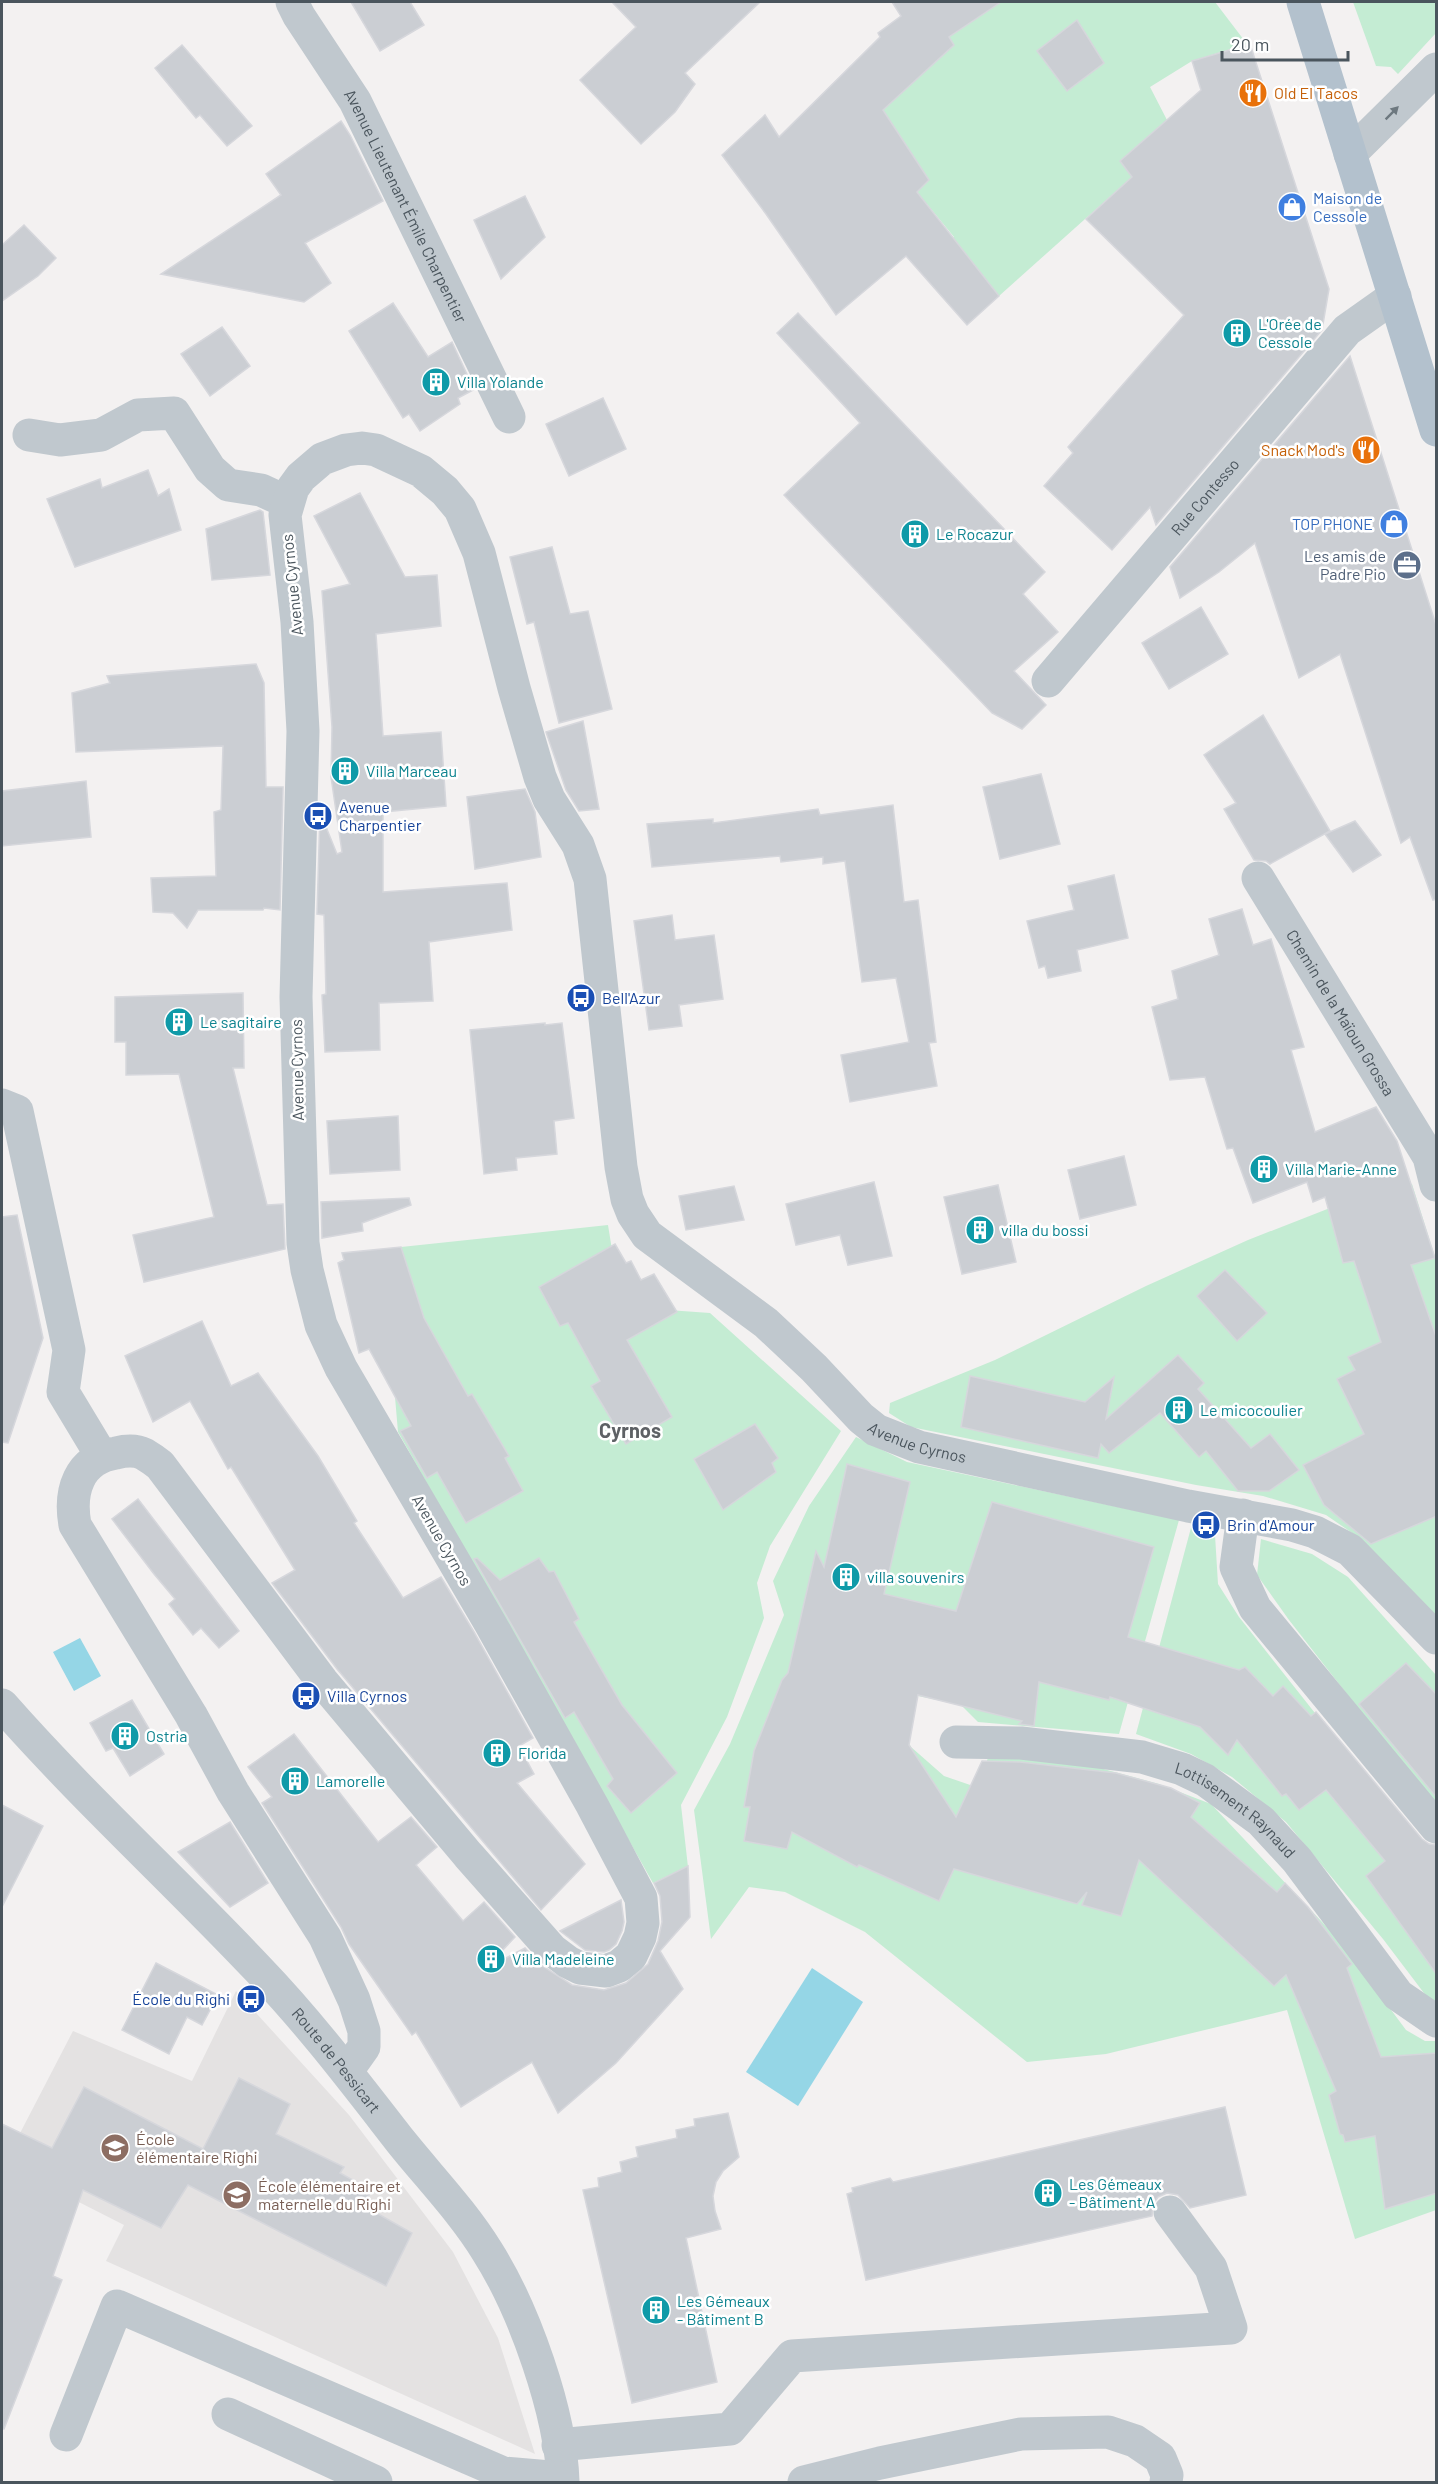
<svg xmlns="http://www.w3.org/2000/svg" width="1438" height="2484" font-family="Barlow,sans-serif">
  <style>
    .education { fill: #e4e2e2 }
    .green { fill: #c4ecd3 }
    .water { fill: #95d6e6 }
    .building { fill: #cbced3; stroke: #d6d7dc; stroke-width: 1.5 }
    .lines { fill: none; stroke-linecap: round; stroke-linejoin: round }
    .minor { stroke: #c0c8ce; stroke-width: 33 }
    .major { stroke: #b3c1cd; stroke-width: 33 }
    .oneway { fill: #6d787f }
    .labels { text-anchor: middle; stroke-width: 5; stroke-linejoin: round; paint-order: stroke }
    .food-label { font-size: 16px; fill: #c56008; stroke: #fff; text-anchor: start }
    .shop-label { font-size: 16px; fill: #366cbe; stroke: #fff; text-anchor: start }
    .street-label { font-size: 16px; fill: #4a555d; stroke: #fff }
    .culture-label { font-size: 16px; fill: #0d838f; stroke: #fff; text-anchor: start }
    .service-label { font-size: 16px; fill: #4e5e75; stroke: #fff; text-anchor: end }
    .transit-label { font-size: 16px; fill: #164399; stroke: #fff; text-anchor: start }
    .education-label { font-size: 16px; fill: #785e54; stroke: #fff; text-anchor: start }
    .quarter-label { font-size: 20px; font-weight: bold; fill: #5e6165; stroke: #fff }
  </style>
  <rect width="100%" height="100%" fill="#f3f1f1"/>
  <path class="education" d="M236,1991L349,2115L453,2252L498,2338L535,2454L106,2261L124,2225L4,2164L73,2031L192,2081Z"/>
  <g class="green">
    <path d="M977,2H1215L1247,44L1192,61L1150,87L1167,120L1132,177L999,296L982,275L949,305L929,282L935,253L954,237L927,204L902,206L929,180L888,118H875L886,94L901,93L954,45L949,37L985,13Z"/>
    <path d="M1353,2H1436V33L1398,74L1391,67L1376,66Z"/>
    <path d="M1388,1178L1412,1184L1436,1260V1616L1361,1539L1326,1515L1263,1496L1196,1485L911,1427L889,1413L890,1403L995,1360L1146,1286L1248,1240L1358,1197Z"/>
    <path d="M608,1225L613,1256L668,1310L710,1313L841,1431L770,1546L757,1583L764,1618L727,1717L681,1805L689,1876L682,1869L653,1883L398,1432L395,1397L418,1358L401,1247Z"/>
    <path d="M856,1437L907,1462L1179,1520L1119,1734L978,1722L961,1705L918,1696L905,1707L902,1730L911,1747L944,1776L979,1788L989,1754L1059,1757L1159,1784L1211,1804L1340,1941L1406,2030L1425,2041H1436V2210L1355,2239L1287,2010L1106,2054L1027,2062L865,1932L785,1892L749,1887L711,1939L694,1810L730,1744L784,1615L773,1581L809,1506Z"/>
    <path d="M1192,1524L1215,1535L1218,1584L1239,1617L1436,1866V2003L1430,2001L1383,1939L1286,1822L1232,1777L1191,1754L1136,1734Z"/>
    <path d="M1261,1539L1312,1554L1348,1577L1436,1675V1808L1289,1620L1257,1575Z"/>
  </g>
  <g class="water">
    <path d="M80,1638L101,1676L74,1691L53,1652Z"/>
    <path d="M812,1968L863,2002L798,2106L746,2072Z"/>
  </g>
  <g class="building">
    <path d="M351,2H410L424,25L380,51Z"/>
    <path d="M612,2H760L685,73L695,84L675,112L641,144L580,80L636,27Z"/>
    <path d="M892,2H1001L949,37L954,45L883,110L929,180L917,192L999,296L967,325L906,256L836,315L766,214L722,155L765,115L779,137L880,37L878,33L901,16Z"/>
    <path d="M1077,20L1104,63L1067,91L1037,51Z"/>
    <path d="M1250,44L1329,289L1322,330L1156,525L1150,507L1112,550L1044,486L1073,453L1068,447L1184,315L1086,219L1132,177L1120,161L1201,90L1192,61Z"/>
    <path d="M182,45L252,126L227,146L200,115L196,118L155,68Z"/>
    <path d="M341,121L350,135L383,201L305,243L331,283L304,302L161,274L281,195L266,174Z"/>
    <path d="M525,196L545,237L501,279L474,220Z"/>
    <path d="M24,225L56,258L38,276L2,301V245Z"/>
    <path d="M393,303L428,357L452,342L472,385L473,390L458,398L460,404L420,431L409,414L403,418L349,331Z"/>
    <path d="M798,313L1045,572L1023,594L1058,632L1014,671L1046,705L1022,729L992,713L784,495L860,423L777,333Z"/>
    <path d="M222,327L250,366L210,396L181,354Z"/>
    <path d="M1350,356L1437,628V899L1433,900L1410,837L1401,843L1340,654L1299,678L1255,543L1219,572L1180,598L1170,567Z"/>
    <path d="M603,398L626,449L569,476L546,424Z"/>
    <path d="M148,470L158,496L169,489L181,530L75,567L47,499L100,479L102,488Z"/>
    <path d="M360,493L405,577L437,575L441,626L376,634L383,736L441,732L446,806L383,812V892L507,883L512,930L429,942L433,1001L379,1003L380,1050L325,1052L322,995L326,994L324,915L317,914L320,812L337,854L342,852L331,777L332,727L322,591L350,584L314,516Z"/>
    <path d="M260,510L263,512L270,575L212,580L206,529Z"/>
    <path d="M552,547L570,614L588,611L612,709L559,723L534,622L527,624L510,557Z"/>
    <path d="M1201,607L1228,654L1169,689L1142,643Z"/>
    <path d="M256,664L264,683L266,787H283L280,910L264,908L263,910H198L187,928L173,913L153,912L151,878L216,876L214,812L221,810L223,746L76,752L72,693L110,683L107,676Z"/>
    <path d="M1263,715L1330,831L1270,864L1266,861L1254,860L1224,809L1236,803L1204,755Z"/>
    <path d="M583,721L599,809L579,811L566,790L546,732Z"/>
    <path d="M1041,774L1060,844L1000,859L983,787Z"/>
    <path d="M86,781L91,837L2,846V791Z"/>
    <path d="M525,789L535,812L541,857L475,869L467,797Z"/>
    <path d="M893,805L904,902L918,900L936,1042L929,1043L937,1086L850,1102L841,1055L909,1042L896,978L862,982L845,861L823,864V857L781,862L780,856L652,867L647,824L713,819V823L818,809L820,815Z"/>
    <path d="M1355,821L1381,855L1353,872L1325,834Z"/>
    <path d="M1114,875L1128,938L1077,950L1081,971L1048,978L1045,966L1039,968L1027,921L1074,910L1068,886Z"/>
    <path d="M1242,909L1253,945L1271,939L1304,1047L1291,1050L1315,1132L1376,1107L1397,1141L1435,1258L1411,1265L1437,1339V1516L1371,1544L1324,1505L1303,1465L1364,1434L1337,1379L1355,1370L1348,1357L1381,1342L1354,1261L1343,1263L1325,1197L1313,1202L1307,1182L1253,1203L1233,1148L1227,1149L1205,1077L1170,1080L1152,1007L1178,999L1172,971L1219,955L1209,919Z"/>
    <path d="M672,915L675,940L714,935L723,999L679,1005L682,1026L649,1030L634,921Z"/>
    <path d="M243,993L244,1068H233L267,1205L283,1204L285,1249L144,1282L133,1235L214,1217L179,1074L126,1075V1042H115V997Z"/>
    <path d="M545,1023V1025L562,1023L574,1118L554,1121L557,1154L516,1158L517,1170L484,1174L470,1030Z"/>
    <path d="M398,1116L400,1170L330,1174L327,1121Z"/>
    <path d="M1124,1156L1136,1205L1080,1219L1068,1170Z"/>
    <path d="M874,1182L892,1256L848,1265L840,1235L796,1245L786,1204Z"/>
    <path d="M998,1185L1016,1262L962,1274L944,1197Z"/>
    <path d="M734,1186L744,1220L686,1230L679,1196Z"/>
    <path d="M409,1198L411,1205L362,1223L363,1231L322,1238L321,1202Z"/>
    <path d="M17,1215L43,1338L8,1443L2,1442V1217Z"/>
    <path d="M615,1244L626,1263L631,1261L641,1280L654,1274L677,1312L627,1340L672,1417L626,1444L591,1386L600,1381L568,1323L560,1326L539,1287Z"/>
    <path d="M401,1247L424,1318L468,1396L472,1394L509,1456L505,1458L523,1491L466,1523L437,1472L427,1478L400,1431L411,1426L369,1349L359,1353L338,1263L344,1260L342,1253Z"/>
    <path d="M1225,1270L1267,1313L1237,1341L1197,1296Z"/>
    <path d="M202,1321L231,1386L258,1373L318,1456L357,1521L354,1523L403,1598L441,1577L474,1632L533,1738L519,1746L534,1774L517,1783L585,1864L541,1910L337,1669L272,1583L295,1570L231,1467L228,1469L190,1401L153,1422L125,1356Z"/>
    <path d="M1178,1355L1204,1383L1198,1389L1251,1448L1270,1434L1299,1470L1269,1491H1238L1206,1451L1199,1457L1160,1413L1109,1453L1101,1444L1098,1458L961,1427L970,1376L1085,1402L1114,1377L1106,1419Z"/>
    <path d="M755,1424L778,1458L772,1463L776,1472L723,1510L694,1459Z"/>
    <path d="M847,1464L910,1482L884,1594L956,1611L992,1502L1154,1547L1128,1637L1239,1670L1245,1667L1273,1696L1283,1686L1311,1716L1316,1712L1422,1839L1429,1844L1437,1845V1975L1366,1876L1385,1861L1326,1790L1299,1810L1286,1794L1282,1796L1237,1740L1228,1755L1200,1727L1110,1697L1109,1700L1039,1682L1034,1726L1019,1724L1022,1721L918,1695L909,1745L956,1817L982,1761L1020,1762L1116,1773L1171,1788L1200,1803L1191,1817L1277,1892L1285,1883L1308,1907L1352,1964L1347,1968L1381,2057L1437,2053V2193L1385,2209L1375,2136L1345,2142L1343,2135L1340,2134L1329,2095L1336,2091L1286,1975L1274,1986L1139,1860L1121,1916L1082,1905L1087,1892L1077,1904L954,1869L939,1901L859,1865L857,1867L792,1832L787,1849L744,1841L750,1807H744L754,1751L782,1680L788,1673L816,1551L824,1567Z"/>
    <path d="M138,1499L239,1631L219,1648L201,1628L193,1635L169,1604L175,1599L154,1574L112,1519Z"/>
    <path d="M477,1558L500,1580L539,1558L549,1572L554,1571L579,1619L574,1622L622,1705L677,1773L631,1813L607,1786L613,1779L574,1712L565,1718L474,1559Z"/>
    <path d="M1406,1663L1437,1695V1798L1359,1704Z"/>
    <path d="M132,1700L164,1754L130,1776L113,1748L106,1751L90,1723Z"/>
    <path d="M294,1734L378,1842L411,1817L437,1847L416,1865L463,1921L484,1902L515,1937L485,1969L525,1948L541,1965L572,1985L604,1990L626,1983L648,1964L658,1941L662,1922L660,1896L654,1883L688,1866L690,1917L660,1951L683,1989L616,2063L558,2113L532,2062L461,2107L416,2032L412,2035L349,1944L341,1927L262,1803L272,1797L248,1767Z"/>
    <path d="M2,1805L43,1826L2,1907Z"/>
    <path d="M230,1822L268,1883L230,1907L178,1852Z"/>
    <path d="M621,1900L624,1922L622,1931L616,1944L609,1950L604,1952L585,1950L560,1931Z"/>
    <path d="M156,1963L218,1995L202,2025L187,2017L169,2054L122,2030Z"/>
    <path d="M239,2078L290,2104L276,2134L344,2167L340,2173L371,2190L364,2206L412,2233L386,2286L188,2185L161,2228L83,2190L53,2276L62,2280L4,2429H2V2124L52,2148L84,2087L203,2149Z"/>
    <path d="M1225,2107L1246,2195L1190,2208L1178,2195L1167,2193L1158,2197L1153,2204L1152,2216L866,2280L847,2194L853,2192L852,2188L890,2178L893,2182Z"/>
    <path d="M728,2113L739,2157L723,2171L716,2182L713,2196L715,2211L721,2229L686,2238L717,2382L632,2403L583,2190L599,2187L598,2178L622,2172L620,2162L638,2157L636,2147L677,2138L676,2130L695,2126L694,2119Z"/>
  </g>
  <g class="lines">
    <g class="minor">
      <path id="s1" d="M292,2L299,16L355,101L509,417"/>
      <path d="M1350,154L1436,69"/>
      <path d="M29,435L60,440L101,435L138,415L174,413L210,469L228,485L261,490L287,502"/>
      <path id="s2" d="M1048,681L1347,330L1395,296"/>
      <path id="s3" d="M1258,878L1423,1147L1429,1157L1436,1185"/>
      <path d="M2,1105L17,1111L69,1350L63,1392L101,1455"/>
      <path d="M1243,1515L1236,1567L1255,1608L1436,1827"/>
      <path id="s4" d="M2,1705C83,1797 174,1880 258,1969C310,2023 356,2084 402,2143C431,2179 463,2212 487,2251C524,2309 561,2413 563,2482"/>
      <path id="s5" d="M956,1742L1021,1743L1142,1757L1182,1769L1205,1780L1261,1821L1297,1860L1398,1995L1436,2021"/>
      <path id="s6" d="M347,2071L364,2047V2031L354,2000L325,1937L233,1792L191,1715L75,1525C69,1492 78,1459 116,1453C124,1451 136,1450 144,1454C149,1457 155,1461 160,1465L322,1681L468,1855L552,1950L568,1962L580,1968L606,1971L619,1966L631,1956L640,1937L643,1923L641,1898L592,1805L490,1623L341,1368L321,1325L307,1270L303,1243L296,997L303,731L297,622L285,515L293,488L301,477L322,459L346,450L362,448L376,450L421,471L445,491L460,509L479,553L514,688L540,777L549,799L578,845L590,879L621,1167L627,1199L633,1214L647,1235L766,1323L814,1368L861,1418L876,1430L919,1447L1188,1506L1292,1525L1315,1532L1350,1550L1436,1638"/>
      <path d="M228,2414L376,2482"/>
      <path d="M66,2435L117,2306L503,2473L562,2478"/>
      <path d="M558,2445L730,2429L792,2356L1231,2328L1211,2268L1170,2212"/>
      <path d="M804,2482L880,2463L1021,2434L1108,2432L1135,2441L1160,2458L1167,2475L1166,2482"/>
    </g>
    <path class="major" d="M1303,2L1436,430"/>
  </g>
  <defs><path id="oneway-solid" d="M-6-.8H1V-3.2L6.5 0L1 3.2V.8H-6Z" transform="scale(1.5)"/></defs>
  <use class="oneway" href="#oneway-solid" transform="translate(1392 113) rotate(-45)"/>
  <defs>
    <g id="restaurant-disc" transform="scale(1.5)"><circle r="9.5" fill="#e8710a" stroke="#fff"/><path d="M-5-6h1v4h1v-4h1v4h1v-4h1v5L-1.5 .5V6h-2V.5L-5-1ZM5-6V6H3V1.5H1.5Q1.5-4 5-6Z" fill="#fff"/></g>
    <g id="shop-disc" transform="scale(1.5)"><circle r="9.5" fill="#3f7fe0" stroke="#fff"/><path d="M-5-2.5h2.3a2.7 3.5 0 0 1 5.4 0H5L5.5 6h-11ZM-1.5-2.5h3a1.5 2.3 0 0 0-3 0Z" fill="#fff"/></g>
    <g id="building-disc" transform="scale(1.5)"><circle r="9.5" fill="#0f9aa8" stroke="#fff"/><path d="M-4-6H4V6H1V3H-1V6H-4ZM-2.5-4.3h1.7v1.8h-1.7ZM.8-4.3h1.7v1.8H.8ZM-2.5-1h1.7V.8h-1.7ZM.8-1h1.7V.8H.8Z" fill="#fff"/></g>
    <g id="office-disc" transform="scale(1.5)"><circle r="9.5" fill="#5c6f8a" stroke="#fff"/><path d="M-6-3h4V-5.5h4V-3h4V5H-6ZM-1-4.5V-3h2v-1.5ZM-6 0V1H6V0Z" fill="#fff"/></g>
    <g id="bus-disc" transform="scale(1.5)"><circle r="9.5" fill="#1a4fb4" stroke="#fff"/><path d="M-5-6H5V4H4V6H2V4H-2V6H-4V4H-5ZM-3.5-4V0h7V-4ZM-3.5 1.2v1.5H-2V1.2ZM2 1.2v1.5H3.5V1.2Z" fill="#fff"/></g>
    <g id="school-disc" transform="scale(1.5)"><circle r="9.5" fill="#8d6e63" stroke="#fff"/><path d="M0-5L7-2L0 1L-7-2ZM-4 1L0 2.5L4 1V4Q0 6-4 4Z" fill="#fff"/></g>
  </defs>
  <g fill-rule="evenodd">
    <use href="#restaurant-disc" x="1253" y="93"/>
    <use href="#shop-disc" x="1292" y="207"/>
    <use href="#building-disc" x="1237" y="333"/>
    <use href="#building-disc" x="436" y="382"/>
    <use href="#restaurant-disc" x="1366" y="450"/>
    <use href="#shop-disc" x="1394" y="524"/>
    <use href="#building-disc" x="915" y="534"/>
    <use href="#office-disc" x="1407" y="565"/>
    <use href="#building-disc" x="345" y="771"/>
    <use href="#bus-disc" x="318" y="816"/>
    <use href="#bus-disc" x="581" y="998"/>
    <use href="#building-disc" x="179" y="1022"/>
    <use href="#building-disc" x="1264" y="1169"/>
    <use href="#building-disc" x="980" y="1230"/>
    <use href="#building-disc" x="1179" y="1410"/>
    <use href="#bus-disc" x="1206" y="1525"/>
    <use href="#building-disc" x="846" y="1577"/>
    <use href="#bus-disc" x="306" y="1696"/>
    <use href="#building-disc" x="125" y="1736"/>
    <use href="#building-disc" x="497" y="1753"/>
    <use href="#building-disc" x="295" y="1781"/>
    <use href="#building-disc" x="491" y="1959"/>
    <use href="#bus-disc" x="251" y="1999"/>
    <use href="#school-disc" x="115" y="2148"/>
    <use href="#building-disc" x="1048" y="2193"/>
    <use href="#school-disc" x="237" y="2195"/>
    <use href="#building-disc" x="656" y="2310"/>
  </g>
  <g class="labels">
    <g class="food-label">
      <text x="1274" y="99">Old El Tacos</text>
      <text x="1345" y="456" text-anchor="end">Snack Mod's</text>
    </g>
    <g class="shop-label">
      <text x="1313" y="204">Maison de<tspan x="1313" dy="18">Cessole</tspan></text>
      <text x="1373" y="530" text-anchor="end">TOP PHONE</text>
    </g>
    <g class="street-label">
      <text dy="6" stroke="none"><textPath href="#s1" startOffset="234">Avenue Lieutenant Émile Charpentier</textPath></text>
      <text dy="6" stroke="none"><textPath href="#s2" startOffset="242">Rue Contesso</textPath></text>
      <text transform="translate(292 585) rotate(-96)" y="6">Avenue Cyrnos</text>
      <text dy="6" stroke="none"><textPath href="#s3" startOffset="158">Chemin de la Maïoun Grossa</textPath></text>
      <text transform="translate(297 1070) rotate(-91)" y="6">Avenue Cyrnos</text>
      <text dy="6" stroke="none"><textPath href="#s6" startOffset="4347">Avenue Cyrnos</textPath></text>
      <text transform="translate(442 1540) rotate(60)" y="6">Avenue Cyrnos</text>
      <text dy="6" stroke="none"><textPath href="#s5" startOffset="296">Lottisement Raynaud</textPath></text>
      <text dy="6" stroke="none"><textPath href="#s4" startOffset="488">Route de Pessicart</textPath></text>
    </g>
    <g class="culture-label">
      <text x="1258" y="330">L'Orée de<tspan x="1258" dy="18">Cessole</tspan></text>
      <text x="457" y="388">Villa Yolande</text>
      <text x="936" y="540">Le Rocazur</text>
      <text x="366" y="777">Villa Marceau</text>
      <text x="200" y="1028">Le sagitaire</text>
      <text x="1285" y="1175">Villa Marie-Anne</text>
      <text x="1001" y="1236">villa du bossi</text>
      <text x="1200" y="1416">Le micocoulier</text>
      <text x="867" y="1583">villa souvenirs</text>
      <text x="146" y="1742">Ostria</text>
      <text x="518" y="1759">Florida</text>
      <text x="316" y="1787">Lamorelle</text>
      <text x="512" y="1965">Villa Madeleine</text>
      <text x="1069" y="2190">Les Gémeaux<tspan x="1069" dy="18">- Bâtiment A</tspan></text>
      <text x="677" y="2307">Les Gémeaux<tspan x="677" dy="18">- Bâtiment B</tspan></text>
    </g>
    <g class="service-label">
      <text x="1386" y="562">Les amis de<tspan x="1386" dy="18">Padre Pio</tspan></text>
    </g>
    <g class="transit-label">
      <text x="339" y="813">Avenue<tspan x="339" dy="18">Charpentier</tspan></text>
      <text x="602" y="1004">Bell'Azur</text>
      <text x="1227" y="1531">Brin d'Amour</text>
      <text x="327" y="1702">Villa Cyrnos</text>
      <text x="230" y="2005" text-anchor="end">École du Righi</text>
    </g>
    <g class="education-label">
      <text x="136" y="2145">École<tspan x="136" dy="18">élémentaire Righi</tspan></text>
      <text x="258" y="2192">École élémentaire et<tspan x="258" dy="18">maternelle du Righi</tspan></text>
    </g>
    <g class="quarter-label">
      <text x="630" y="1438">Cyrnos</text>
    </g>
  </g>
  <rect width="1438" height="2484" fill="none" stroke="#4a555d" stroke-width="6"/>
  <path d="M1222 51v9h126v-9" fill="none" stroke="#4a555d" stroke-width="3"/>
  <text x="1231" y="51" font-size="18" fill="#4a555d" stroke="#ffffff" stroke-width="4.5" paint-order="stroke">20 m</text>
</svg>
